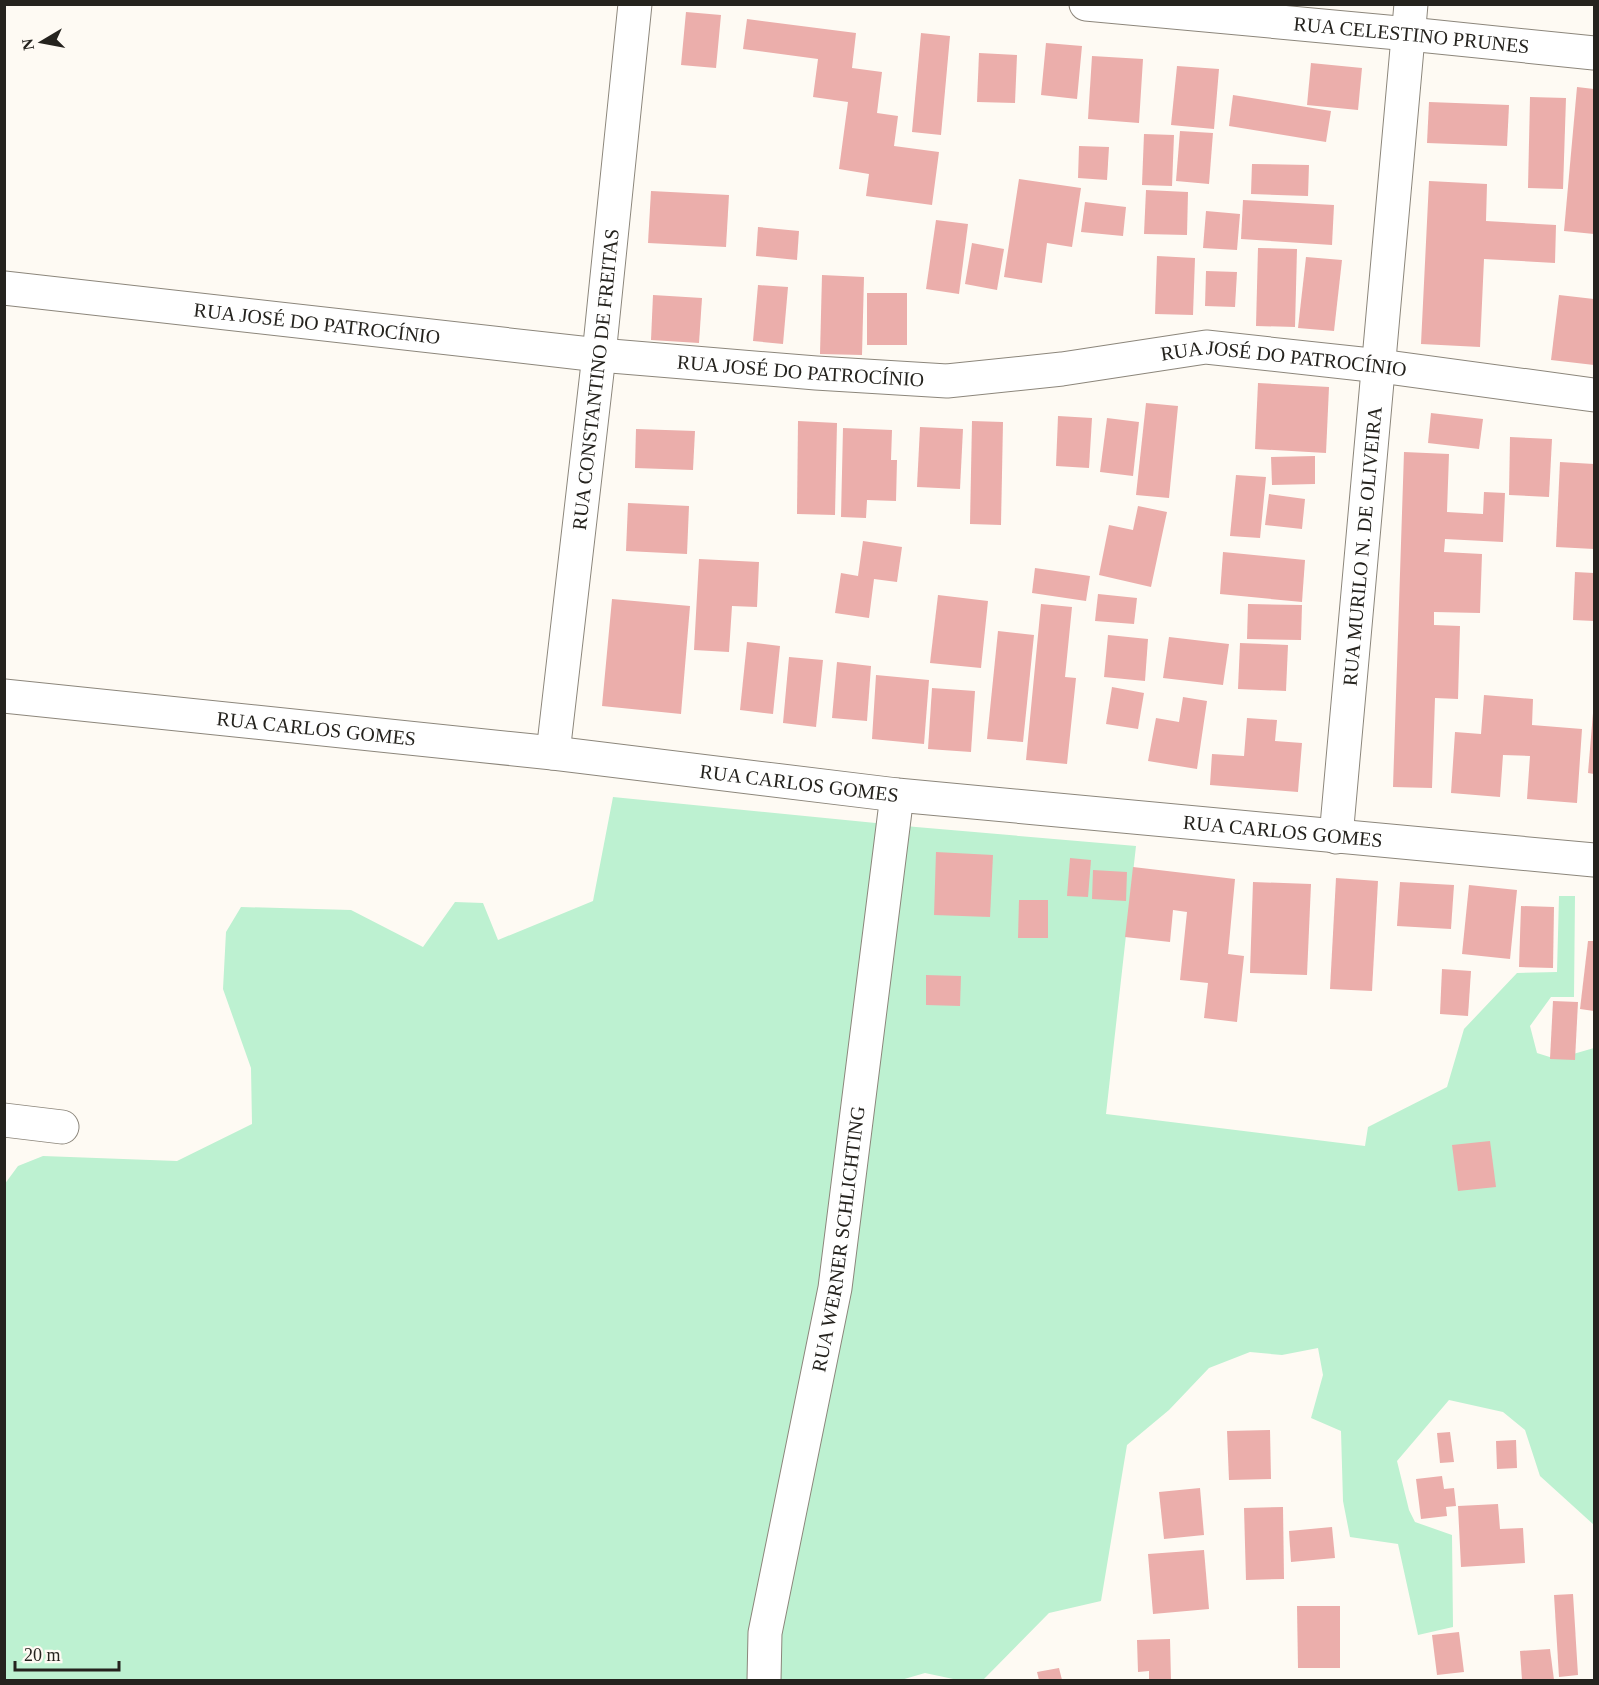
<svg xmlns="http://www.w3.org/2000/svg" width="1599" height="1685" font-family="Georgia,serif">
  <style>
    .green { fill: #bdf1d1 }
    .building { fill: #ebaeab }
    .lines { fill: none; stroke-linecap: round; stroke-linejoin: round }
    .street-casing { stroke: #8c867b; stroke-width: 35 }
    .street { stroke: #fff; stroke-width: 33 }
    .labels { text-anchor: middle; stroke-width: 4.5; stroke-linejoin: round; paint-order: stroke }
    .street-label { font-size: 20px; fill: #25231e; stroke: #fefaf3 }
  </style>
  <rect width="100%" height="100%" fill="#fefaf3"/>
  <path class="green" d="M613,797L916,827L1136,846L1106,1114L1365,1146L1368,1127L1447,1087L1464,1029L1517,973L1557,972L1559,896H1575L1574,997H1551L1530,1026L1537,1053L1556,1059L1594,1048V1525L1540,1476L1525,1430L1503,1412L1449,1400L1397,1461L1409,1510L1415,1522L1452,1535L1453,1627L1418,1635L1398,1544L1350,1537L1343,1501L1341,1431L1311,1418L1323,1375L1318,1348L1282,1355L1250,1352L1209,1368L1169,1410L1127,1445L1101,1601L1049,1613L983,1680H958L925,1673L901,1680H5L4,1185L18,1166L43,1156L177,1161L252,1124L251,1068L223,989L226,932L241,907L351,910L423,947L455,902L483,903L498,940L593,901Z"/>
  <g class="building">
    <path d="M686,12L721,15L716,68L681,65Z"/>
    <path d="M747,19L856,33L852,68L882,72L877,113L898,116L894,146L939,152L932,205L866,196L869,174L839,169L848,102L813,97L818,59L743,49Z"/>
    <path d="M921,33L950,36L941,135L912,132Z"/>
    <path d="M1046,43L1082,46L1077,99L1041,95Z"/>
    <path d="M979,53L1017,55L1015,103L977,102Z"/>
    <path d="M1092,56L1143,59L1139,123L1088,119Z"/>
    <path d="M1311,63L1362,68L1358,110L1307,105Z"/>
    <path d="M1177,66L1219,69L1214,129L1171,125Z"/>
    <path d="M1577,87L1594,89V234L1564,231Z"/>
    <path d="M1233,95L1331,111L1326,142L1229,126Z"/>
    <path d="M1530,97L1566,98L1563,189L1528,188Z"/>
    <path d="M1429,102L1509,105L1507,146L1427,143Z"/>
    <path d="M1180,131L1213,133L1209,184L1176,181Z"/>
    <path d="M1144,134L1174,135L1172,186L1142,185Z"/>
    <path d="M1079,146L1109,147L1107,180L1078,178Z"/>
    <path d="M1252,164L1309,165L1308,196L1251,194Z"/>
    <path d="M1019,179L1081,188L1072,247L1047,243L1042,283L1004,277Z"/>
    <path d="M1429,181L1487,184L1486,221L1556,225L1555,263L1484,259L1480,347L1421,344Z"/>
    <path d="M1146,190L1188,192L1187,235L1144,234Z"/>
    <path d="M651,191L729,195L726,247L648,243Z"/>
    <path d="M1243,200L1334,205L1332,245L1241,239Z"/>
    <path d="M1085,202L1126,207L1123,236L1081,232Z"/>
    <path d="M1206,211L1240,214L1237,250L1203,248Z"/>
    <path d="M936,220L968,224L959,294L926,289Z"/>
    <path d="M758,227L799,231L797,260L756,256Z"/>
    <path d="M972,243L1004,249L997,290L965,284Z"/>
    <path d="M1258,248L1297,249L1295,327L1256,326Z"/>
    <path d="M1157,256L1195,258L1193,315L1155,314Z"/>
    <path d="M1306,257L1342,260L1334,331L1298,328Z"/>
    <path d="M1206,271L1237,272L1235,307L1205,306Z"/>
    <path d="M822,275L864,277L862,355L820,354Z"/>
    <path d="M758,285L788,287L783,344L753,341Z"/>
    <rect x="867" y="293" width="40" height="52"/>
    <path d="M653,295L702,298L699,343L651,340Z"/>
    <path d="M1559,295L1594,299V365L1551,360Z"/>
    <path d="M1258,383L1329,387L1326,453L1255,449Z"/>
    <path d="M1146,403L1178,406L1169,498L1136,495Z"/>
    <path d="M1431,413L1483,419L1479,449L1428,443Z"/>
    <path d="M1058,416L1092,418L1089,468L1056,466Z"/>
    <path d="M1107,418L1139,422L1133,476L1100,472Z"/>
    <path d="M798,421L837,423L835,515L797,514Z"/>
    <path d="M972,421L1003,422L1001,525L970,524Z"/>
    <path d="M920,427L963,429L960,489L917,487Z"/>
    <path d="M843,428L892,430L891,460H897L896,501L867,500L866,518L841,517Z"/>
    <path d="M636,429L695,431L693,470L635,468Z"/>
    <path d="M1510,437L1552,439L1549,497L1509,495Z"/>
    <path d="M1404,452L1449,454L1447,512L1483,514L1484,492L1505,493L1503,542L1445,539L1444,552L1482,554L1480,613L1434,612V625L1460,626L1458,699L1435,698L1432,788L1393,787Z"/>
    <path d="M1315,456V484L1272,485L1271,457Z"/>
    <path d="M1560,462L1594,464V549L1556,547Z"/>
    <path d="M1236,475L1266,477L1260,538L1230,536Z"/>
    <path d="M1269,494L1305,499L1302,529L1265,525Z"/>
    <path d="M628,503L689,506L687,554L626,551Z"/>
    <path d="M1138,506L1167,512L1151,587L1099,575L1109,525L1133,530Z"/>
    <path d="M863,541L902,547L897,582L874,579L869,618L835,613L841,573L858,576Z"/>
    <path d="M1223,552L1305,560L1302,602L1220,594Z"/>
    <path d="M699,559L759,562L757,607L732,606L729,652L694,650Z"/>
    <path d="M1035,568L1090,576L1086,601L1032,593Z"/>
    <path d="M1575,572L1594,573V621L1573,620Z"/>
    <path d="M1098,594L1137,598L1134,624L1095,621Z"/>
    <path d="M938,595L988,601L981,668L930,663Z"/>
    <path d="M612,599L690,606L681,714L602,706Z"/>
    <path d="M1041,604L1072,607L1065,677L1076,678L1067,764L1026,760Z"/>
    <path d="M1248,604L1302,605L1301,640L1247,639Z"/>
    <path d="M998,631L1034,635L1023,742L987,739Z"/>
    <path d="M1108,635L1148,639L1145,681L1104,677Z"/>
    <path d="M1169,637L1229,644L1223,685L1163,678Z"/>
    <path d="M747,642L780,646L773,714L740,710Z"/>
    <path d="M1240,643L1288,645L1286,691L1238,689Z"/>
    <path d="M789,657L823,660L816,727L783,723Z"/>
    <path d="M837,662L871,666L867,721L832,718Z"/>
    <path d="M876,675L929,680L924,744L872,739Z"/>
    <path d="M1112,687L1144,693L1138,729L1106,724Z"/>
    <path d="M932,688L975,691L971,752L928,749Z"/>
    <path d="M1484,695L1533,699L1532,725L1582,729L1577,803L1527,799L1530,756L1503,755L1500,797L1451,793L1455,732L1481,734Z"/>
    <path d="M1183,697L1207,701L1197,769L1148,761L1156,718L1179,722Z"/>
    <path d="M1593,713H1594V774L1588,773Z"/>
    <path d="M1247,718L1277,720L1275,741L1302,743L1298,792L1210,785L1212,754L1244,756Z"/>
    <path d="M936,852L993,855L990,917L934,915Z"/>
    <path d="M1070,858L1091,860L1088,897L1067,896Z"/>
    <path d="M1133,867L1235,879L1228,954L1244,956L1237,1022L1204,1018L1208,983L1180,980L1187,912L1173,910L1170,942L1125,937Z"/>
    <path d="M1093,870L1127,872L1126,901L1092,899Z"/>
    <path d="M1336,878L1378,881L1372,991L1330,989Z"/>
    <path d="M1253,882L1311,884L1307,975L1250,973Z"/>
    <path d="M1400,882L1454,885L1451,929L1397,926Z"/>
    <path d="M1469,885L1517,890L1510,959L1462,954Z"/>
    <path d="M1019,900H1048V938H1018Z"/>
    <path d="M1521,906L1554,907L1553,968L1519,967Z"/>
    <path d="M1588,941H1594V1011L1580,1009Z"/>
    <path d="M1442,969L1471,971L1468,1016L1440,1014Z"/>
    <path d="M926,975L961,976L960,1006L926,1005Z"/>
    <path d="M1553,1001L1578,1002L1575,1060L1550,1059Z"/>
    <path d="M1490,1141L1496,1187L1458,1191L1452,1145Z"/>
    <path d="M1270,1430L1271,1479L1229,1480L1227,1431Z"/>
    <path d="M1450,1432L1454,1462L1440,1463L1437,1433Z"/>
    <path d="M1516,1440L1517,1468L1497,1469L1496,1441Z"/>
    <path d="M1442,1476L1444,1489L1454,1488L1456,1506L1446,1507L1447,1516L1421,1519L1416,1479Z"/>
    <path d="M1200,1488L1204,1535L1164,1539L1159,1492Z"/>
    <path d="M1498,1504L1500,1529L1523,1528L1525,1563L1461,1567L1458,1506Z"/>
    <path d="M1283,1507L1284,1579L1246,1580L1244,1508Z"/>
    <path d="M1332,1527L1335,1558L1291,1562L1289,1531Z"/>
    <path d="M1204,1550L1209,1609L1153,1614L1148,1554Z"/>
    <path d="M1573,1594L1578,1675L1559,1677L1554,1595Z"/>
    <path d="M1297,1606H1340V1668H1298Z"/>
    <path d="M1459,1632L1464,1672L1437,1675L1432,1635Z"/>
    <path d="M1170,1639L1171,1680H1149V1671L1138,1672L1137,1640Z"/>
    <path d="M1550,1649L1554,1680H1522L1520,1651Z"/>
    <path d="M1059,1668L1062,1680H1039L1037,1672Z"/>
  </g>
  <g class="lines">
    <g class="street-casing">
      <g id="street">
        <path id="s1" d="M1086,4L1409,34L1594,53"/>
        <path id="s2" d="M4,288L599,355L816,373L947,381L1062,369L1206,347L1380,366L1594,395"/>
        <path id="s3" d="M4,696L553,753L897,795L1594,860"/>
        <path id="s4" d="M553,753L599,355L635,4"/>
        <path id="s5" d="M1336,837L1411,4"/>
        <path d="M4,1120L62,1127"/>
        <path id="s6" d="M764,1680L765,1633L835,1288L897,795"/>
      </g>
    </g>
    <use href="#street" class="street"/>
  </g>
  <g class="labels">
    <g class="street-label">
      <text dy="7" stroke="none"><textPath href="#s1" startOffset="327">RUA CELESTINO PRUNES</textPath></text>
      <text dy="7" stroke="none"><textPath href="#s2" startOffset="315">RUA JOSÉ DO PATROCÍNIO</textPath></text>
      <text dy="7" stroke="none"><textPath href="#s2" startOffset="1287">RUA JOSÉ DO PATROCÍNIO</textPath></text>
      <text dy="7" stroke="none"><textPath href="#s2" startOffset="801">RUA JOSÉ DO PATROCÍNIO</textPath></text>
      <text dy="7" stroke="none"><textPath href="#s4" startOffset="376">RUA CONSTANTINO DE FREITAS</textPath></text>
      <text dy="7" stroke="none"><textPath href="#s5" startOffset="292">RUA MURILO N. DE OLIVEIRA</textPath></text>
      <text dy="7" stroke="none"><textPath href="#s3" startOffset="314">RUA CARLOS GOMES</textPath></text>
      <text dy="7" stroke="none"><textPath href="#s3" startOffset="800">RUA CARLOS GOMES</textPath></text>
      <text dy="7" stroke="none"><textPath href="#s3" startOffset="1286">RUA CARLOS GOMES</textPath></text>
      <text dy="7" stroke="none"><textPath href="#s6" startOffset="448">RUA WERNER SCHLICHTING</textPath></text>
    </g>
  </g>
  <rect width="1599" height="1685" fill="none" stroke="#25231e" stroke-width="12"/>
  <g transform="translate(42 42) rotate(260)" stroke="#fefaf3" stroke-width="4.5" paint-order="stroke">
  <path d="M0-4.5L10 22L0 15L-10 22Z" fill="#25231e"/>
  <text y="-9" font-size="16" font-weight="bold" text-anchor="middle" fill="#25231e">N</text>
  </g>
  <path d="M15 1661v9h104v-9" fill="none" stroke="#25231e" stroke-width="3"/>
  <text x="24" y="1661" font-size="18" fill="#25231e" stroke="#fefaf3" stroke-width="4.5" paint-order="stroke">20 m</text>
</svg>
